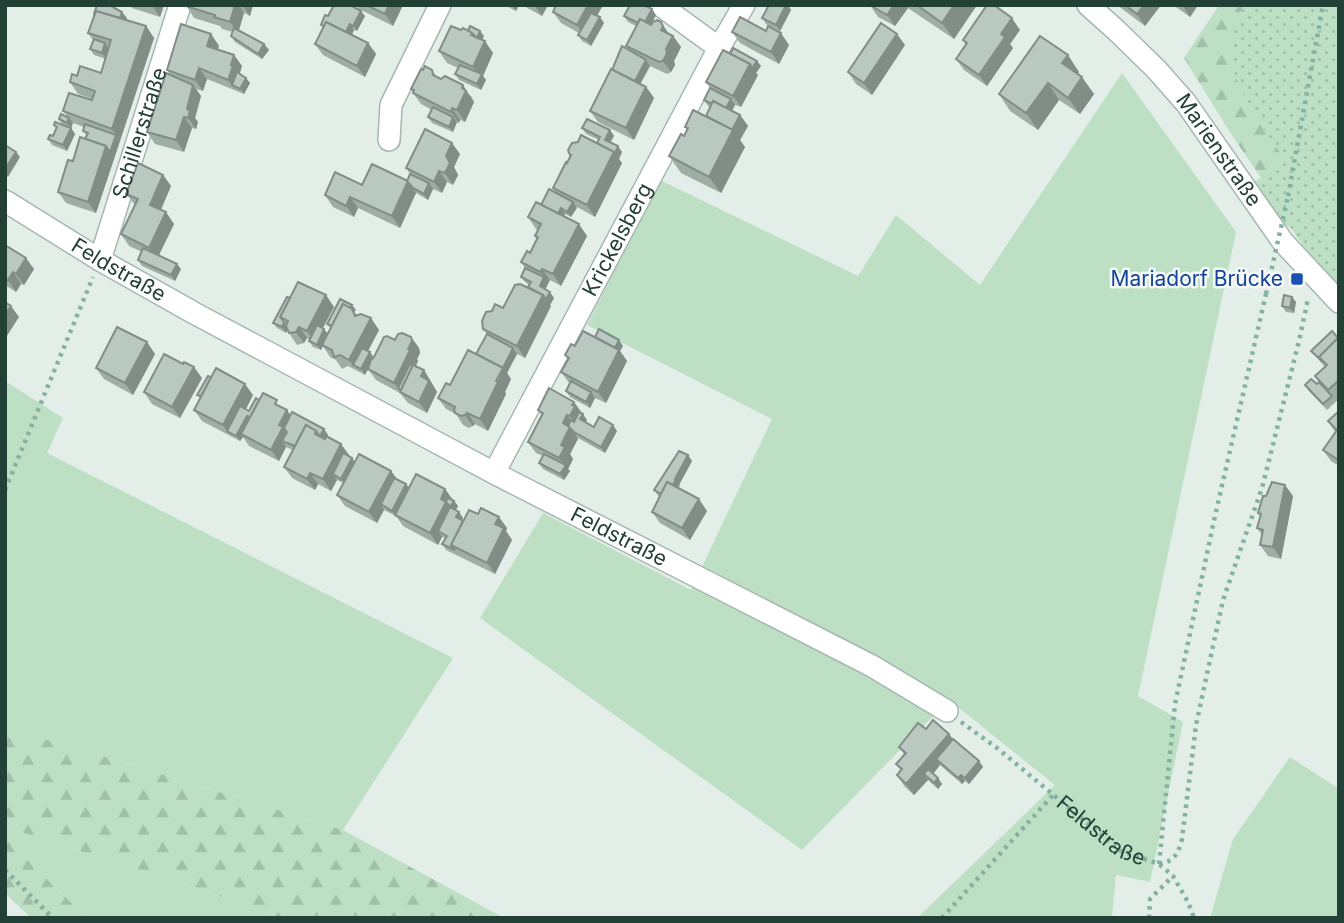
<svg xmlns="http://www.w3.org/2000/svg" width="1344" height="923" font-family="Inter,sans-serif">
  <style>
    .grass { fill: #bddfc4 }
    .forest { fill: url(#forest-firs) }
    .park { fill: url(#park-dots) }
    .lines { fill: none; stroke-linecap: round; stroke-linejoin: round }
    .street-casing { stroke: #a6b6b0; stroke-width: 24 }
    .path { stroke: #84b2a1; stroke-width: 4.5; stroke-dasharray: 3.5 5; stroke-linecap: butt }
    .street { stroke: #fff; stroke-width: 21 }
    .path-bridge { stroke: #84b2a1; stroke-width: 4.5; stroke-dasharray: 3.5 5; stroke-linecap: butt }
    .wall { fill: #9fada7 }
    .shaded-wall { fill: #828d88 }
    .building { fill: #b9c9c2; stroke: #828d88; stroke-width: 2 }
    .transit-dot { fill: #1a4fb4; stroke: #f5faf7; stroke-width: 2.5 }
    .labels { text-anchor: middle; stroke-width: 5; stroke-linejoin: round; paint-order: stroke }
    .street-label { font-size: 21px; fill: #234037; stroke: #f5faf7 }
    .transit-label { font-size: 21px; fill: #164399; stroke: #f5faf7; text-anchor: end }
  </style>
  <defs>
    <pattern id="forest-firs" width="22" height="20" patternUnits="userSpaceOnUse" patternTransform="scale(1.75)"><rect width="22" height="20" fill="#bddfc4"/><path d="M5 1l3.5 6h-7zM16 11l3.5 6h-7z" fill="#a2c0a9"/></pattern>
    <pattern id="park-dots" width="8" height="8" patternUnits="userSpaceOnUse" patternTransform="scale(1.75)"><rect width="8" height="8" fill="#bddfc4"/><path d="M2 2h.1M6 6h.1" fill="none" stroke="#a2c0a9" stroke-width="1.8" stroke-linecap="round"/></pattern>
  </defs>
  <rect width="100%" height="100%" fill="#e4eee9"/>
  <g class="grass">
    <path d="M1122,73L1236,232L1138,696L1183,722L1150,882L1116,875L1112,918H917L1055,785L949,700L802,850L480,618L543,513L691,590L772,419L587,325L660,180L858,276L896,215L980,285Z"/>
    <path d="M5,381L63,418L47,453L453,658L343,830L61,743L5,730Z"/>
    <path d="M1290,757L1339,789V918H1210L1233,839Z"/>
    <path d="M5,827L196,888L281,918H87L5,838Z"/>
  </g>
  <g class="forest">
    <path d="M1219,5H1339L1297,230L1231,134L1184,58Z"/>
    <path d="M5,730L61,743L343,830L504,918H281L196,888L5,827Z"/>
    <path d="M5,838L87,918H31L5,893Z"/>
  </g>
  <path class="park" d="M1243,5H1339V293L1322,272L1290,227L1273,223L1251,186L1283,157L1248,106L1235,75L1230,40Z"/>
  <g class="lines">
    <g class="street-casing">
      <g id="street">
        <path d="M660,5L719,48"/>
        <path id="s2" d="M1088,5L1117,31L1156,69L1186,103L1283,242L1339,302"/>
        <path d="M389,140L391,105L440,5"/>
        <path id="s3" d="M5,201L100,260L194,313L494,473L872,666L947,711"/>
        <path id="s4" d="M100,260L180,5"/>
        <path id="s5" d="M494,473L719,48L744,5"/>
      </g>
    </g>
    <g class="path">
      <path d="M1288,196L1323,5"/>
      <path d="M5,490L93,277"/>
      <path id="s1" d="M961,722L997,748L1121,851L1159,864L1173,876L1188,902L1194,918"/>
      <path d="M1159,864C1175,861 1178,854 1182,839L1196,725L1223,600L1262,488L1299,341L1308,299"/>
      <path d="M1159,864L1175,704L1215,516L1266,294"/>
      <path d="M5,870L53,918"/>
      <path d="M942,918L1053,795"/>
      <path d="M1149,918L1150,899L1173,876"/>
    </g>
    <use href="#street" class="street"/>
    <path class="path-bridge" d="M1266,294L1288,196"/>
  </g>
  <g class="wall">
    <path d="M130,5H164L160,17L132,8Z"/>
    <path d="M186,5H253L250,16L244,13L239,30L264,44L269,50L262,59L235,42L231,36L233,32L222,29L220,26L194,18Z"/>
    <path d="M356,5H403L393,26L359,9Z"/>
    <path d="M504,5H519L516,11Z"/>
    <path d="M522,5H548L542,16Z"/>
    <path d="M556,5H603L597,16L604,23L591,46L582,41L578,35L579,33L561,23L553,12Z"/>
    <path d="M769,5H788L791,10L780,31L766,24L762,18Z"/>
    <path d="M870,5H977L954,39L908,8L895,26L878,17Z"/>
    <path d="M1117,5H1161L1145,26Z"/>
    <path d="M1173,5H1198L1190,17Z"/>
    <path d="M361,11L365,16L357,31L354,30L352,35L368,43L376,54L365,77L323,55L315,44L323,28L321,25L328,16Z"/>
    <path d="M94,14L127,18L126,20L146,26L154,38L96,213L66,203L58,192L73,161L85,139L87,136L83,131L84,127L73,123L71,128L75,134L67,151L52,145L48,139L53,136L56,129L54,125L62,124L59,119L67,116L63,111L92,100L93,99L78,94L70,82L77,76L101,73L106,59L94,55L90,49L93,40L88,33L95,16Z"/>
    <path d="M656,15L651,25L673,36L681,47L674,61L675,65L671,72L667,74L650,66L640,84L646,87L654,98L634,140L598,122L590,111L618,58L617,56L630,51L626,46L636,26L628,22L624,16Z"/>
    <path d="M461,30L484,36L482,40L493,53L483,76L486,80L481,90L459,80L455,74L458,68L447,63L439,51Z"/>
    <path d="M1020,30L1010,44L1013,48L987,86L964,70L956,59L966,45L963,40Z"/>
    <path d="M732,32L789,45L779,64L740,43Z"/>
    <path d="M211,34L219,46L217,49L234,55L242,66L240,73L250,83L244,94L207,79L203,91L196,89L201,96L195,118L198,122L196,129L192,128L184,152L155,144L147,132L170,75L167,70Z"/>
    <path d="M905,45L872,95L856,84L848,72Z"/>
    <path d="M730,54L757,61L761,66L756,73L758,75L741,107L735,105L732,111L740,115L748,126L740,140L745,147L721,193L681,173L669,156L684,136L687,130L685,127L706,116L710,107L708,106L704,100L710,88L706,82Z"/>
    <path d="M423,70H432L437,77L471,96L474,102L465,122L460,120L459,123L457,122L453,132L432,123L428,117L432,110L421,104L413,93V92L411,89Z"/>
    <path d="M1079,72L1078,74L1094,94L1080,114L1059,100L1038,130L1010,111L999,94Z"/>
    <path d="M582,128L610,130L614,136L610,142L622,152L619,159L622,163L595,217L577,207L571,217L565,214L564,217L587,236L561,286L550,280L548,283L545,289L554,298L550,305L551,306L525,358L517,354L507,373L511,379L505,392L506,394L488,431L475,424L473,426L469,428L463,425L456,414L446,409L438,398L476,354L487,334L483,329L503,308L528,288L529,285L525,282L521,277L525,268L521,262L530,253L537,239L535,236L538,230L536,229L528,217L556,193L553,188L571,156L570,155L597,143L599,140L586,134Z"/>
    <path d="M460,154L454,167L458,175L453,185L447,182L442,193L433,189L428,200L416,193L400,228L358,208L354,217L333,207L325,195L362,185L407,181L410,174L406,168Z"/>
    <path d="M163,175L171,186L161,210L174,224L159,255L181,269L175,281L142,266L138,260L142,252L129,246L121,234L135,205L126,194Z"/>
    <path d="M5,245L34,269L24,285L21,284L16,292L5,285Z"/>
    <path d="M1292,297L1296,302L1294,313L1286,312L1282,306Z"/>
    <path d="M290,298L334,307L323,328L328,334L331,329L327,324L356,310L354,312L357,315L379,330L368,351L374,357L395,340L411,337L419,348L420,353L417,359L418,361L416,366L424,370L437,392L427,413L408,403L400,393L376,380L368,369L365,375L348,366L342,369L336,360L330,357L323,346L321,350L313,347L309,341L310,340L307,338L304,343L297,345L287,330L286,333L277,328L273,323Z"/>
    <path d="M595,337L623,346L620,351L627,361L606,403L595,398L590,408L570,397L566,391L570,384L561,372L568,360L565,355L575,346Z"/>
    <path d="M1339,337V399L1327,410L1309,391L1305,385L1317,384L1319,382L1315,376L1325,367L1311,351Z"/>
    <path d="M155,354L133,395L104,379L96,368Z"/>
    <path d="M202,378L180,418L152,404L144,392Z"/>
    <path d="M197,395H253L246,409L249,411L282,408L287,410L290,415L324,429L328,435L327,436L349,455V456L352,458L355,462L391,471L397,479L406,484L409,487L445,489L458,506L456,510L463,518L462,520L507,528L506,531L512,540L495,574L446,550L442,544L445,538L442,537L438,545L403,526L396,516L384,510L377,523L345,506L337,495L343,483L337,480L331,491L318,484L315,490L292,478L284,467L293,450L286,447L279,461L249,446L243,437L240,441L202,421L194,410L200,398Z"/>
    <path d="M538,410L582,413L587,420L586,423L594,427L617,431L605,453L578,438L570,454L573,459L568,469L570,471L564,480L543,469L539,463L543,456L536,453L528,442L542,416Z"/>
    <path d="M1339,411V466L1331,461L1323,450L1335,432L1328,421Z"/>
    <path d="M688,455L692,461L679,484L680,485L679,488L707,511L690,540L660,523L652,512L659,497L654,490Z"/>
    <path d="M1293,496L1281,559L1268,556L1260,545L1262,535L1257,528L1260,516L1258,513Z"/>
    <path d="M926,729L949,734L953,739L983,767L969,784L965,781L962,784L940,765L933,774L942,784L938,789L928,780L914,795L905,787L897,775L901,771L896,764L904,754L899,747Z"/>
  </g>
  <g class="shaded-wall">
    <path d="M152,5H164L160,17Z"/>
    <path d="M235,5H239L244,13L238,33L230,22Z"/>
    <path d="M242,5H253L250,16Z"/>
    <path d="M389,5H403L393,26L385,14Z"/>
    <path d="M519,5L516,11L512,6V5Z"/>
    <path d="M534,5H548L542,16Z"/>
    <path d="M588,5H603L585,37L577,25Z"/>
    <path d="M786,5H788L791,10L780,31L776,25Z"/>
    <path d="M894,5H906L908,8L895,26L887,15Z"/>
    <path d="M954,5H977L954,39L942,23Z"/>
    <path d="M1144,5H1161L1145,26L1137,14Z"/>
    <path d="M1182,5H1198L1190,17Z"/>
    <path d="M652,9L656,15L647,32L643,26Z"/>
    <path d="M361,11L365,16L357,31L353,26Z"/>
    <path d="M122,12L127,18L123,29L119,23Z"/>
    <path d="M600,17L604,23L591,46L587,40Z"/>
    <path d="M1012,18L1020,30L1010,44L1013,48L987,86L979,75L1001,34Z"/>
    <path d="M661,22L669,34L661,30Z"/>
    <path d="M350,24L354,30L349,41L345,35Z"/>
    <path d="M146,26L154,38L120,141L112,129Z"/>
    <path d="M480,31L484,36L479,46L471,35L472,33Z"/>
    <path d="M781,33L789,45L779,64L771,52Z"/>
    <path d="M211,34L219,46L215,57L207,46Z"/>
    <path d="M897,34L905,45L872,95L864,83Z"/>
    <path d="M673,36L681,47L674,61L675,65L671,72L663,61L666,49Z"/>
    <path d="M485,41L493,53L483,76L486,80L481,90L477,84L480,77L473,67Z"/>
    <path d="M105,43L109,49L106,59L102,53Z"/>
    <path d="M368,43L376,54L365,77L357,66Z"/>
    <path d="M264,44L269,50L262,59L258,54Z"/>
    <path d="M234,55L242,66L239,75L232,85L236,91L228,80Z"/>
    <path d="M1068,55L1079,72L1074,80L1062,63Z"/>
    <path d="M646,60L650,66L637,90L633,84Z"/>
    <path d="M757,61L761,66L756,73L758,75L741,107L733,96L750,64Z"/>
    <path d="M199,68L207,79L203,91L195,80Z"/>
    <path d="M1082,77L1094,94L1080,114L1068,98Z"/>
    <path d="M246,78L250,83L244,94L240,89Z"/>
    <path d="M1048,83L1059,100L1038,130L1026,113Z"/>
    <path d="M193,85L201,96L195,118L198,122L196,129L188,118L187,109Z"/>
    <path d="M463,85L474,102L465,122L457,110Z"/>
    <path d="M646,87L654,98L634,140L626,128Z"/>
    <path d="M731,99L735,105L729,116L725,110Z"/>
    <path d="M452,108L460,120L459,123L451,112Z"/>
    <path d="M740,115L748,126L740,140L745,147L721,193L709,177Z"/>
    <path d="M184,117L192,128L184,152L176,140Z"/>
    <path d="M453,117L457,122L453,132L449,127Z"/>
    <path d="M69,118L73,123L71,128L75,134L67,151L63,145L71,128L67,123Z"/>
    <path d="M610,130L614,136L609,145L605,140Z"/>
    <path d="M116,135L120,141L96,213L88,202L106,146Z"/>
    <path d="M452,143L460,154L454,167L458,175L453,185L445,173L446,156Z"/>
    <path d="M618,146L622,152L619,159L622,163L595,217L587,205Z"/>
    <path d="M16,152L20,157L8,177L5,174V169Z"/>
    <path d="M439,171L447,182L442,193L434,182Z"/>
    <path d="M163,175L171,186L158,216L150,205Z"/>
    <path d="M408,181L416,193L400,228L392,216Z"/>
    <path d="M429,183L433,189L428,200L424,194Z"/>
    <path d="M350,197L358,208L354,217L346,206Z"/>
    <path d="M573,202L577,208L571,217L567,212Z"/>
    <path d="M561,208L565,214L560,222L556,217Z"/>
    <path d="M166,212L174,224L157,259L149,248Z"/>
    <path d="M579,224L587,236L561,286L553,274Z"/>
    <path d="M26,258L34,269L24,285L16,274Z"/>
    <path d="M177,264L181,269L175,281L171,275Z"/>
    <path d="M542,269L550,280L544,292L540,286L544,277L540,272Z"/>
    <path d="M13,272L21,284L16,292L8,280Z"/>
    <path d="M550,292L554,298L550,305L551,306L525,358L517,346L543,295Z"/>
    <path d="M326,295L334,307L315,342L307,331Z"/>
    <path d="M1292,297L1296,302L1294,313L1290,308Z"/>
    <path d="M352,305L356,310L354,312L360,320L337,329Z"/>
    <path d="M11,306L19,317L5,339V314Z"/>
    <path d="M371,318L379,330L359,368L353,365L349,360Z"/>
    <path d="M284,322L288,328L286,333L282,327Z"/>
    <path d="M299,327L307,338L304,343L296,332Z"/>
    <path d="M324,329L328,335L321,350L317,345Z"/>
    <path d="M411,337L419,348L420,353L417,359L418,361L403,391L398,388L394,383L408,349Z"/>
    <path d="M619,340L623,346L620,351L627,361L606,403L598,392L614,351Z"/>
    <path d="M147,342L155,354L133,395L125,383Z"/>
    <path d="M513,348L517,354L507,373L511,379L505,392L506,394L488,431L480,419Z"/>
    <path d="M370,352L374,358L365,375L361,369Z"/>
    <path d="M194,367L202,378L180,418L172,407Z"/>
    <path d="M424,370L437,392L427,413L419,402L421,377L410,398L406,392Z"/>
    <path d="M245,384L253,395L233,434L227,431L223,425Z"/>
    <path d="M591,392L595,398L590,408L586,402Z"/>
    <path d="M574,402L587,420L584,425L578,428L570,416L572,405Z"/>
    <path d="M287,410L295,422L282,441L286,447L279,461L271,450L279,425Z"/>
    <path d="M467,413L475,424L473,426L465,415Z"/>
    <path d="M567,415L575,426L573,430L578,439L570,454L573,459L568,469L570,471L564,480L560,474L565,466L559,458L563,423Z"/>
    <path d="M247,416L251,422L241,434L243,437L240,441L236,436Z"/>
    <path d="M613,425L617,431L605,453L601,447Z"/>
    <path d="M324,429L328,435L324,442L320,436Z"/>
    <path d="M341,444L349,455L338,477L333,474L337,480L331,491L323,479Z"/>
    <path d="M688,455L692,461L670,502L666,496Z"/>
    <path d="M352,458L356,464L346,484L341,479Z"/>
    <path d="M391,471L399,482L381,504L384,510L377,523L369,512Z"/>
    <path d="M310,473L318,484L315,490L307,479Z"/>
    <path d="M406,484L410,490L396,516L392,511Z"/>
    <path d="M1285,485L1293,496L1281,559L1273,547Z"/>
    <path d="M445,489L453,501L438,531L442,537L438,545L430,533L441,499Z"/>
    <path d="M699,499L707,511L690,540L682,528Z"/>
    <path d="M454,501L458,506L454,513L450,507Z"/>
    <path d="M459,512L463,518L460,523L456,517Z"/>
    <path d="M499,517L507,528L506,531L512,540L495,574L487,563L495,524Z"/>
    <path d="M949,734L957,745L936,759L940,765L929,779L924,774L928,780L914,795L906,784Z"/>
    <path d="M979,761L983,767L969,784L965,778Z"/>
    <path d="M961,775L965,781L962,784L958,778Z"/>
    <path d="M938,778L942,784L938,789L934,783Z"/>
  </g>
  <g class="building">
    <path d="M97,5H109L122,12L120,18L96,11L95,15L94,14Z"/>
    <path d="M186,5H235L230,22L214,17L215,15L186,6Z"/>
    <path d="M334,5H350L361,11L353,26L350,24L346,32L326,22L324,26L321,25L325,15L328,16Z"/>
    <path d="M366,5H389L385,14Z"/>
    <path d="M556,5H588L577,25L553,12Z"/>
    <path d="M630,5H644L652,9L645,22L640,19L638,23L624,16Z"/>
    <path d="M769,5H786L776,25L762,18Z"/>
    <path d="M870,5H894L887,15Z"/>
    <path d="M917,5H954L942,23Z"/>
    <path d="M987,5H994L1012,18L1001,34L1005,37L979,75L956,59L967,43L963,40Z"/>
    <path d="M1125,5H1144L1137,14Z"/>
    <path d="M96,11L146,26L112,129L63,111L69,93L92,100L95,91L70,82L72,74L77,76L80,66L101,73L111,40L88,33Z"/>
    <path d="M591,13L600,17L587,40L578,35Z"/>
    <path d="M740,17L766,31L768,26L781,33L771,52L732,32Z"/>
    <path d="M640,19L651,25L653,22L657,20L661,22L663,27L661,30L673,36L666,49L667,53L663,61L659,62L626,46Z"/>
    <path d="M326,22L368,43L357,66L315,44Z"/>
    <path d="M881,23L897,34L864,83L848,72Z"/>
    <path d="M181,24L211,34L207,46L234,55L231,65L233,66L228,80L199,68L195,80L167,70Z"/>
    <path d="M451,26L461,30L463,28L472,33L471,35L485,41L473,67L439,51Z"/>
    <path d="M470,26L480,31L477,38L472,33L468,30Z"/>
    <path d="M234,28L264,44L258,54L231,36Z"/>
    <path d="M1040,36L1068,55L1062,63L1082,77L1068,98L1048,83L1026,113L999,94Z"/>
    <path d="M94,39L105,43L102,53L90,49Z"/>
    <path d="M622,46L646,60L635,81L612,70Z"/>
    <path d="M733,48L757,61L752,68L750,64L730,54Z"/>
    <path d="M723,50L750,64L733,96L706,82Z"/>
    <path d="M460,65L482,74L477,84L455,74Z"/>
    <path d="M425,66L432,70L433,75L441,79L445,76L463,85L462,88L466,91L457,110L452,108L451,112L413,93L414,90L411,89L421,69L423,70Z"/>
    <path d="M611,69L646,87L626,128L590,111Z"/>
    <path d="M237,72L246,78L240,89L232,85Z"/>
    <path d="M166,73L193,85L187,109L190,111L188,118L184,117L176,140L147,132Z"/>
    <path d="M710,88L731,99L726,108L713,101L712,104L704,100Z"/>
    <path d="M713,101L740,115L732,130L706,116Z"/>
    <path d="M433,107L453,117L449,127L428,117Z"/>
    <path d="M693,110L733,130L709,177L669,156L681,134L684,136L688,128L685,127Z"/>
    <path d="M61,114L69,118L67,123L59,119Z"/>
    <path d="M587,119L610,130L605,140L618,146L615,153L597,143L600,137L582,128Z"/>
    <path d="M55,122L71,128L63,145L48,139L50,135L53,136L57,127L54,125Z"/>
    <path d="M85,124L116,135L110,152L106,146L85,139L88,133L83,131Z"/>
    <path d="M425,129L452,143L446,156L450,163L445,173L439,171L434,182L406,168Z"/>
    <path d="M581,135L614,152L587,205L553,188L566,162L567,163L571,155H570L568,150L572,143L578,142Z"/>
    <path d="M80,137L106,146L88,202L58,192L68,160L73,161Z"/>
    <path d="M5,145L16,152L5,169Z"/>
    <path d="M138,163L163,175L150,205L166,212L149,248L121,234L138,199L126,194Z"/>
    <path d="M372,164L408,181L392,216L350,197L346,206L325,195L335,172L362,185Z"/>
    <path d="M410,174L429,183L424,194L413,188L407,181Z"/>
    <path d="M549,189L573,202L567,212L561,208L558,214L541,205Z"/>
    <path d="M536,202L579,224L553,274L542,269L540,272L521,262L527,251L530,253L538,237L535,236L541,224L528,217Z"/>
    <path d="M5,245L26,258L16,274L13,272L8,280L5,278Z"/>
    <path d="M143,248L177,264L171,275L138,260Z"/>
    <path d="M525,268L544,277L540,286L550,292L546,299L543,295L528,287L531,282L521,277Z"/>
    <path d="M298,282L326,295L307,331L299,327L296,332L289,333L286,326L288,321L280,317Z"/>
    <path d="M520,284L543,295L517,346L483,329L482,321L486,312L492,311L495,304L503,308L515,285Z"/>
    <path d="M1284,295L1292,297L1290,308L1282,306Z"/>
    <path d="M287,297L290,298L280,317L284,322L282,327L273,323Z"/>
    <path d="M340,299L352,305L350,308L343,304L332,326L327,324Z"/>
    <path d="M5,302L11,306L5,314Z"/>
    <path d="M343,304L352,309L355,316L361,314L371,318L349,360L340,355L334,357L332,350L322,345Z"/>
    <path d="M317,325L324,329L317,345L309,341Z"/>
    <path d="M117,327L147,342L125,383L96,368Z"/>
    <path d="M599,329L619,340L615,348L595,337Z"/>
    <path d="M583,331L619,350L598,392L561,372L569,358L565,355L571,344L575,346Z"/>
    <path d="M1332,331L1338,338L1319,357L1323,362L1311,351Z"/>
    <path d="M402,333L411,337L412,341L408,349L410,350L394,383L368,369L370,363V361L374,357L384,337L387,336L395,340L398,334Z"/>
    <path d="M487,334L513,348L503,368L476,354Z"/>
    <path d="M1339,337V380L1328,390L1315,376L1327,365L1319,357Z"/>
    <path d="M362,348L370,352L361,369L353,365Z"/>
    <path d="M468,350L503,368L496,381L498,382L480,419L467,413L465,415L461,416L455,413L454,409L455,407L438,398L446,383L450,385Z"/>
    <path d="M164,354L183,364L184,362L194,367L172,407L144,392Z"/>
    <path d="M410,364L413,365L401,390L398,388Z"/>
    <path d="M413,365L424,370L421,376L429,381L419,402L400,392Z"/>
    <path d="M216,368L245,384L223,425L194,410Z"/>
    <path d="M208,376L211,377L201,396L197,395Z"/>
    <path d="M1311,379L1317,384L1319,382L1332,396L1323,404L1305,385Z"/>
    <path d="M571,381L591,392L586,402L566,391Z"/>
    <path d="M549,388L574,402L572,405L575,406L570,416L567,415L563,423L570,427L561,445L565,447L559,458L528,442L543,413L538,410Z"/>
    <path d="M263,393L277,400L275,404L287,410L279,425L283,427L271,450L241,434Z"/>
    <path d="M256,398L259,400L250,417L247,416L236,436L227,431L240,406L249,411Z"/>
    <path d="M1339,411V456L1337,459L1323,450L1337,430L1328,421Z"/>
    <path d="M292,412L324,429L320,436L316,431L306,425L295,446L282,441L287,432L284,428Z"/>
    <path d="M579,412L583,414L580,419L594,427L599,417L613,425L601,447L574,432L568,426L571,420L574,422Z"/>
    <path d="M306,425L316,431L315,434L325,439L326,436L341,444L323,479L310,473L307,479L284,467Z"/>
    <path d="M679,451L688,455L675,479H676L673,485L667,482L661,494L654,490Z"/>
    <path d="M343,453L352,458L341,479L333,474Z"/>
    <path d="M359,454L391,471L369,512L337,495Z"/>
    <path d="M544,454L566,465L560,474L539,463Z"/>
    <path d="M416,474L445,489L441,499L446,502L430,533L395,515Z"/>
    <path d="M394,478L406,484L392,511L381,504Z"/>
    <path d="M667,482L699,499L682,528L652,512Z"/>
    <path d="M1272,482L1285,485L1273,547L1260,545L1263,530L1257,528L1261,514L1258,513L1263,496H1266Z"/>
    <path d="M448,498L454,501L450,507L459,512L456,517L463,521L451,545L455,550L442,544L447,536L438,531L450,507L446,501Z"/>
    <path d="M481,508L499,517L495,524L504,528L487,563L451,545L469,510L478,514Z"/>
    <path d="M933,720L949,734L906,784L897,775L902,769L896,764L906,753L899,747L918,723L926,729Z"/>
    <path d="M953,739L979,761L965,778L961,775L958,778L936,759Z"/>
    <path d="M928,769L938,778L934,783L924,774Z"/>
  </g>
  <rect class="transit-dot" x="1290" y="272" width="14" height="14" rx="3.5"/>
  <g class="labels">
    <g class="street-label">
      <text dy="7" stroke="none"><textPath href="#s4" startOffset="133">Schillerstraße</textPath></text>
      <text dy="7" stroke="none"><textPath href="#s2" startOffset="196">Marienstraße</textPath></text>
      <text dy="7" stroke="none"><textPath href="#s5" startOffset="264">Krickelsberg</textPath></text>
      <text dy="7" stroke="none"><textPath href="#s3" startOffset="133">Feldstraße</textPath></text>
      <text dy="7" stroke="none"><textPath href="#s3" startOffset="700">Feldstraße</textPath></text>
      <text dy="7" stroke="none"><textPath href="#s1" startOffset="178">Feldstraße</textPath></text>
    </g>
    <g class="transit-label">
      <text x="1283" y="286">Mariadorf Brücke</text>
    </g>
  </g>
  <rect width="1344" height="923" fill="none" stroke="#234037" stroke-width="14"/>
</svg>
